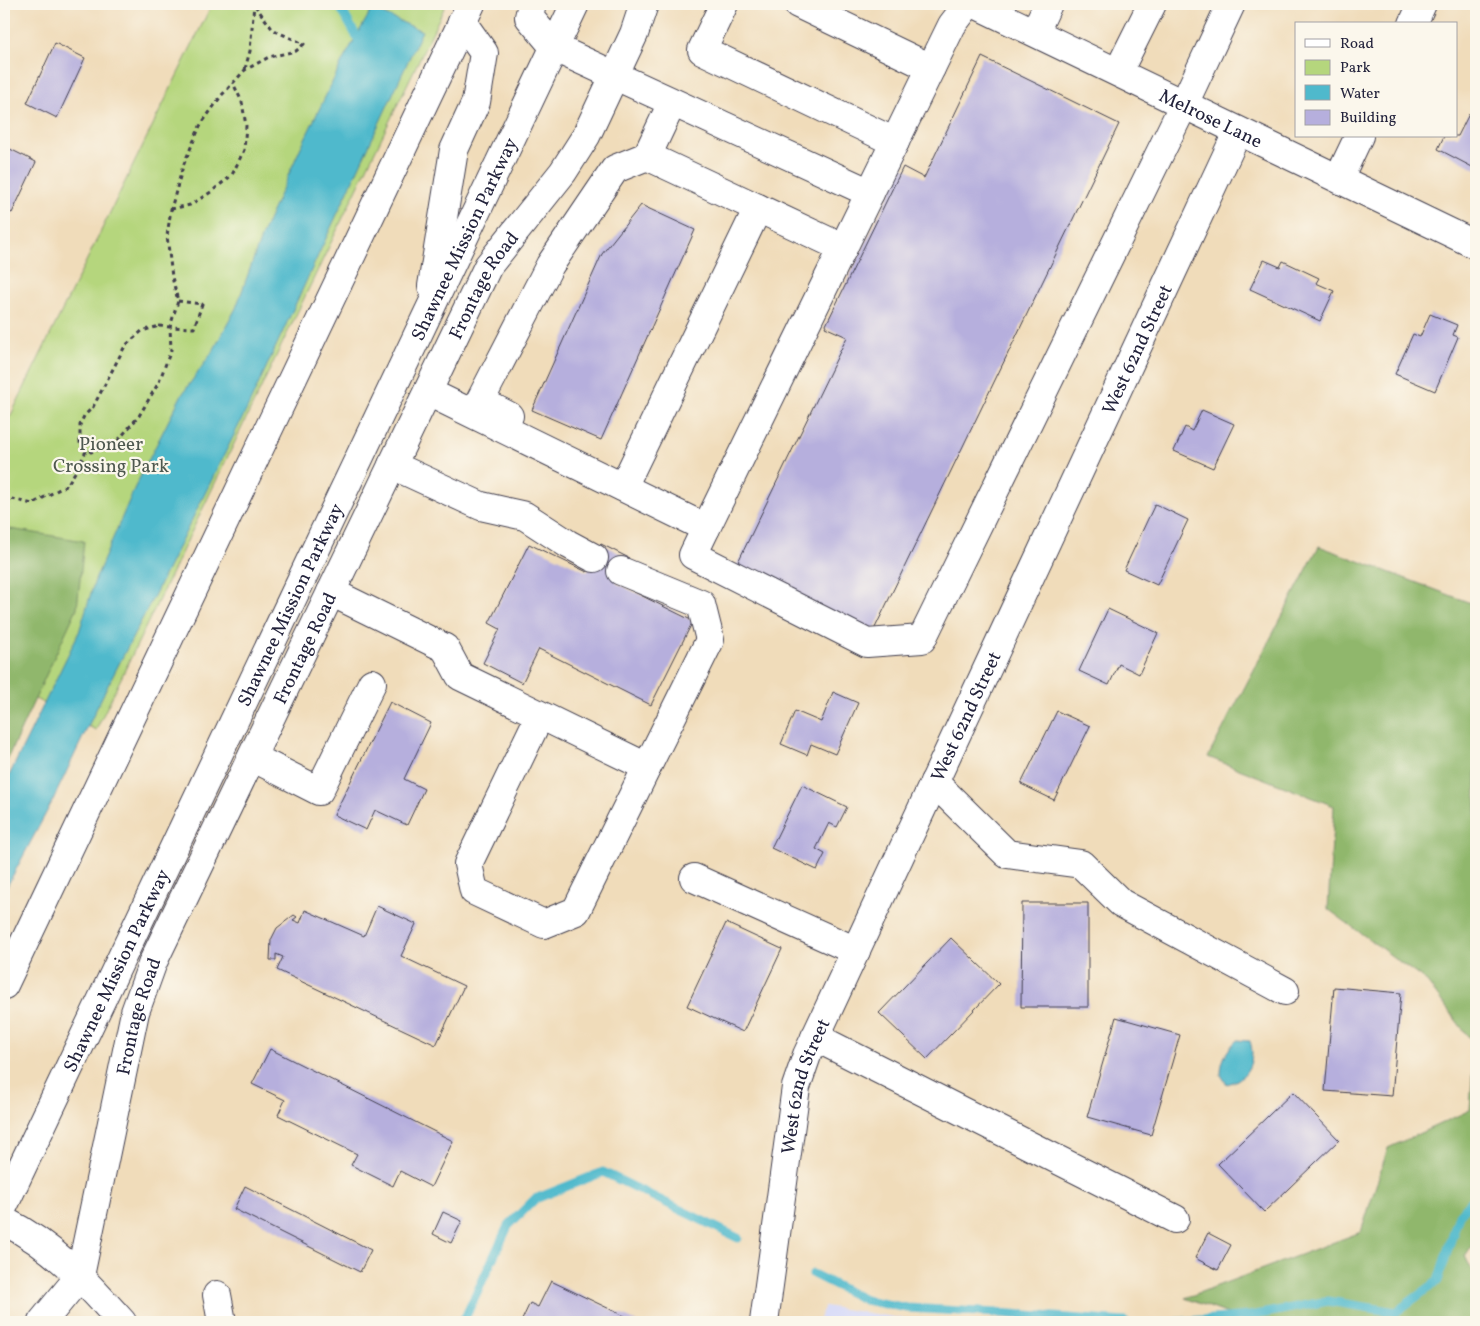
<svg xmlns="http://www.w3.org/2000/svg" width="1480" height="1326" font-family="Vollkorn,serif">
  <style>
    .built { fill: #d4d8f9 }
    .green { fill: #b5d67d; stroke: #6c7c5c }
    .forest { fill: #90b76c; stroke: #596c54 }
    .water { fill: #4fb9cc; stroke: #386e84 }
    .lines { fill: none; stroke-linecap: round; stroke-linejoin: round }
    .stream { stroke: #4fb9cc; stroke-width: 9 }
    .building { fill: #b6afdd }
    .minor-casing { stroke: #413e4e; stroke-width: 30 }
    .highway-casing { stroke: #413e4e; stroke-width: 30 }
    .path { stroke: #413e4e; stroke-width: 3; stroke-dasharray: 4 4; stroke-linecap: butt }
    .minor { stroke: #fff; stroke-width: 28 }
    .highway { stroke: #fff; stroke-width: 28 }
    .labels { text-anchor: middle; stroke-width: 4.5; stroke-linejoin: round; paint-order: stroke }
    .street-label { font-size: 19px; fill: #22223b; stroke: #fbf7ec }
    .park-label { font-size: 19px; fill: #4e584f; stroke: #fbf7ec }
  </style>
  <rect width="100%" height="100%" fill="#fbf7ec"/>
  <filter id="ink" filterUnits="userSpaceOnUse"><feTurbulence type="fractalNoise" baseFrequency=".02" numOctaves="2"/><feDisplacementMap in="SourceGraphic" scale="10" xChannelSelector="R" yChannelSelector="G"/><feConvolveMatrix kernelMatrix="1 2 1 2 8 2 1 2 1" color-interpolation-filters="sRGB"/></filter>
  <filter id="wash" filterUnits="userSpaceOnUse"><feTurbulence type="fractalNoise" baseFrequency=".0096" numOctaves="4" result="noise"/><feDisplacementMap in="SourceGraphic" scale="20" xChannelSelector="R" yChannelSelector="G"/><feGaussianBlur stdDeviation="1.12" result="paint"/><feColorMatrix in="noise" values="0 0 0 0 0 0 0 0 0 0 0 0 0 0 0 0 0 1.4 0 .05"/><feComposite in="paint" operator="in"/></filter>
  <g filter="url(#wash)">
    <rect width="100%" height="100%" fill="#f0dcba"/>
    <path class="built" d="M825,1306L924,1322H817Z"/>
    <path class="green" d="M212,4H446L96,730L4,683V417H10Z"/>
    <g class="forest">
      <path d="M4,528L84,541L77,608L4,766Z"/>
      <path d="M1319,546L1476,605V1239L1465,1256L1476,1279V1322H1250L1185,1298L1361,1232L1388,1148L1470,1110L1474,1044L1427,982L1328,909L1334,806L1208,757Z"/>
    </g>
    <g class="water">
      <path d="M372,9L422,31L247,409L155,594L102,697L53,800L4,892V786L79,632L95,580L135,487L181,396L213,351L236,308L263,232L300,149L343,60Z"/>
      <path d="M1237,1040L1250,1041C1256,1060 1248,1079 1227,1084L1221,1075C1221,1060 1226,1051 1237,1040Z"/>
    </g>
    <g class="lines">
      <g class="stream">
        <path d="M340,7L362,46"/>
        <path d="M813,1274L865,1300L907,1308L998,1313L1125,1322"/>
        <path d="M463,1322L508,1226L535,1199L603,1172L738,1238"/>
        <path d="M1177,1322L1250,1316L1328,1301L1396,1312L1438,1281L1459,1215L1476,1196"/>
      </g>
    </g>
    <g id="blocks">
      <g class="building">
        <path d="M55,43L85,58L57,118L27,103Z"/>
        <path d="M982,57L1119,124L873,632L736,566L847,337L825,327L903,167L924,178Z"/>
        <path d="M1469,114L1476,118V169L1438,149L1444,136H1458Z"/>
        <path d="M6,147L36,162L12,213L4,209V152Z"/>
        <path d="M641,205L695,230L601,440L532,410L602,254Z"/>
        <path d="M1264,260L1280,267L1283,261L1319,278L1316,283L1334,291L1320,321L1250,289Z"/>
        <path d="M1430,314L1457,325L1453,335L1458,337L1435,391L1395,374L1413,334L1420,337Z"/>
        <path d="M1202,410L1234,424L1213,468L1174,451L1185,427L1192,431Z"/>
        <path d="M1155,504L1188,520L1157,585L1124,570Z"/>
        <path d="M529,544L587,572L601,544L629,558L616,583L693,621L651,705L539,649L522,683L483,663L500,629L489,623Z"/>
        <path d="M1108,609L1158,633L1139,674L1119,664L1109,685L1079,671Z"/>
        <path d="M833,692L858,703L835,754L811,744L807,755L781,744L795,711L821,722Z"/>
        <path d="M390,702L431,723L404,779L424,789L407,825L375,810L366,830L334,815Z"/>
        <path d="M1057,711L1090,726L1054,800L1021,784Z"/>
        <path d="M802,785L847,807L837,827L829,823L816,849L825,854L817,870L771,848Z"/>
        <path d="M1022,903H1088V1007H1021Z"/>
        <path d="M377,906L416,924L401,956L464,986L436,1045L277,970L283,957L276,954V960H270L271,940L277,928L294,915L297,917L293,920L300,923L305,910L364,936Z"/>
        <path d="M726,923L782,949L743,1032L687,1006Z"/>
        <path d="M951,938L999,984L927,1059L879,1013Z"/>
        <path d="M1334,987L1401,993L1392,1096L1325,1091Z"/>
        <path d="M1116,1017L1180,1035L1151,1135L1087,1117Z"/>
        <path d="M270,1049L453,1141L431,1187L400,1171L393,1186L351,1165L357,1154L278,1115L285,1100L252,1084Z"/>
        <path d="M1293,1092L1339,1140L1264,1212L1218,1164Z"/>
        <path d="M245,1186L371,1250L360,1272L234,1209Z"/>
        <path d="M443,1212L462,1221L451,1243L433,1234Z"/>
        <path d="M1208,1233L1231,1245L1218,1270L1195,1258Z"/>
        <path d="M551,1281L637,1322H521L530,1303L538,1307Z"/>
      </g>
    </g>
  </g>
  <g filter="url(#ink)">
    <use href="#blocks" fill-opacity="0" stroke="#413e4e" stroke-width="1"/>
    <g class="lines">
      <g class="minor-casing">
        <g id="minor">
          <path d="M724,4L702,50L895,142"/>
          <path d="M798,4L931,68"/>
          <path id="s1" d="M975,4L1476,245"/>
          <path d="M1413,24L1422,4"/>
          <path d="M1035,32L1048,4"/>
          <path d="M555,48L870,193"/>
          <path d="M1118,72L1152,4"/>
          <path d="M672,103L647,156L843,248"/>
          <path d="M1339,178L1359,136"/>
          <path d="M428,392L706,528L952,25L968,4"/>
          <path d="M509,416L480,401L550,265L615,169L647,156"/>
          <path d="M392,465L481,506L525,516L568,544L594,558"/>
          <path d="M623,487L758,208"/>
          <path d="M706,528L693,555L867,643L922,639L1184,104L1231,4"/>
          <path d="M621,571L701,604L710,640L647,767"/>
          <path d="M331,592L445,648L460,676L647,767L576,911L544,924L474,891L468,864L540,715"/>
          <path d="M252,757L319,791L372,683"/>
          <path d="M934,782L1007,854L1081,864L1121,903L1285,991"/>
          <path d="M694,878L856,951"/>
          <path d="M815,1037L1175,1219"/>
          <path d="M4,1221C54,1246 85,1281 122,1322"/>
          <path d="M217,1295L222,1322"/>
          <path id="s2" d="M42,1322L80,1276L135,1012L153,962L488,266L563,172L586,136L634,34L644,4"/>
          <path id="s3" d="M764,1322L796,1087L807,1055L1238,131"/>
        </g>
      </g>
      <g class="highway-casing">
        <g id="highway">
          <path d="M532,4L529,17L555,48"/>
          <path d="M432,286L454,150L476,102L484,53L462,22"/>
          <path d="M4,985L471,4"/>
          <path id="s4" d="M4,1205L575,4"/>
        </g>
      </g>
      <g class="path">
        <path d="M245,69L250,51L254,4"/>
        <path d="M171,209L190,205L211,192L232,175L244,150L246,126L242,102L233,83"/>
        <path d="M178,301L202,304L194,328L170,327L178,301L172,277L167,236L171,209L183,166L200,126L221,96L245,70L269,57L296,51L304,44L273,30L254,4"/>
        <path d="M159,326L170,327L171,350L159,382L139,416L114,445L91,452L80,443V425L84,416L93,407L125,346L142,331Z"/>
        <path d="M4,497L32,504L67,485L79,466L87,449"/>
      </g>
      <use href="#minor" class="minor"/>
      <use href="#highway" class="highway"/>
    </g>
  </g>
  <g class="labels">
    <g class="street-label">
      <text dy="7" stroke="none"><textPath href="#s1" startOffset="262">Melrose Lane</textPath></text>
      <text dy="7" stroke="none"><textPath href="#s4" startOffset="1070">Shawnee Mission Parkway</textPath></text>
      <text dy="7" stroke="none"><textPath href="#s2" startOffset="1136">Frontage Road</textPath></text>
      <text dy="7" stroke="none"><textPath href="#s3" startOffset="1050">West 62nd Street</textPath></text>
      <text dy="7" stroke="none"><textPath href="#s4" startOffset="665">Shawnee Mission Parkway</textPath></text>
      <text dy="7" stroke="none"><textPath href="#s2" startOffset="731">Frontage Road</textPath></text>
      <text dy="7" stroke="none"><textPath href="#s3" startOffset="645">West 62nd Street</textPath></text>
      <text dy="7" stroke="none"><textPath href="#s4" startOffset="260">Shawnee Mission Parkway</textPath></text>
      <text dy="7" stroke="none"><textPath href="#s2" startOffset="326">Frontage Road</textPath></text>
      <text dy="7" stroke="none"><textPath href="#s3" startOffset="240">West 62nd Street</textPath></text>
    </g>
    <g class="park-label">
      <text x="111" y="450">Pioneer<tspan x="111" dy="22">Crossing Park</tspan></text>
    </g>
  </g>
  <rect width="1480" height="1326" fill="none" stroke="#fbf7ec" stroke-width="20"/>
  <rect x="1295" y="22" width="162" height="115" fill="#fbf7ec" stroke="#a4a2a5"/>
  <rect x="1305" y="39" width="25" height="8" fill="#ffffff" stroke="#a4a2a5"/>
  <text x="1340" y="48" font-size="15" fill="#22223b">Road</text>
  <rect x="1305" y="60" width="25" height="15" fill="#b5d67d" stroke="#a4a2a5"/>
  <text x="1340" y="72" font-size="15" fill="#22223b">Park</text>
  <rect x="1305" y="85" width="25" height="15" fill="#4fb9cc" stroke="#a4a2a5"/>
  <text x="1340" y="98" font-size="15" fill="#22223b">Water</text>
  <rect x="1305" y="110" width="25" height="15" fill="#b6afdd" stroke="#a4a2a5"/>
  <text x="1340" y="122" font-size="15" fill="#22223b">Building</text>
</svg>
